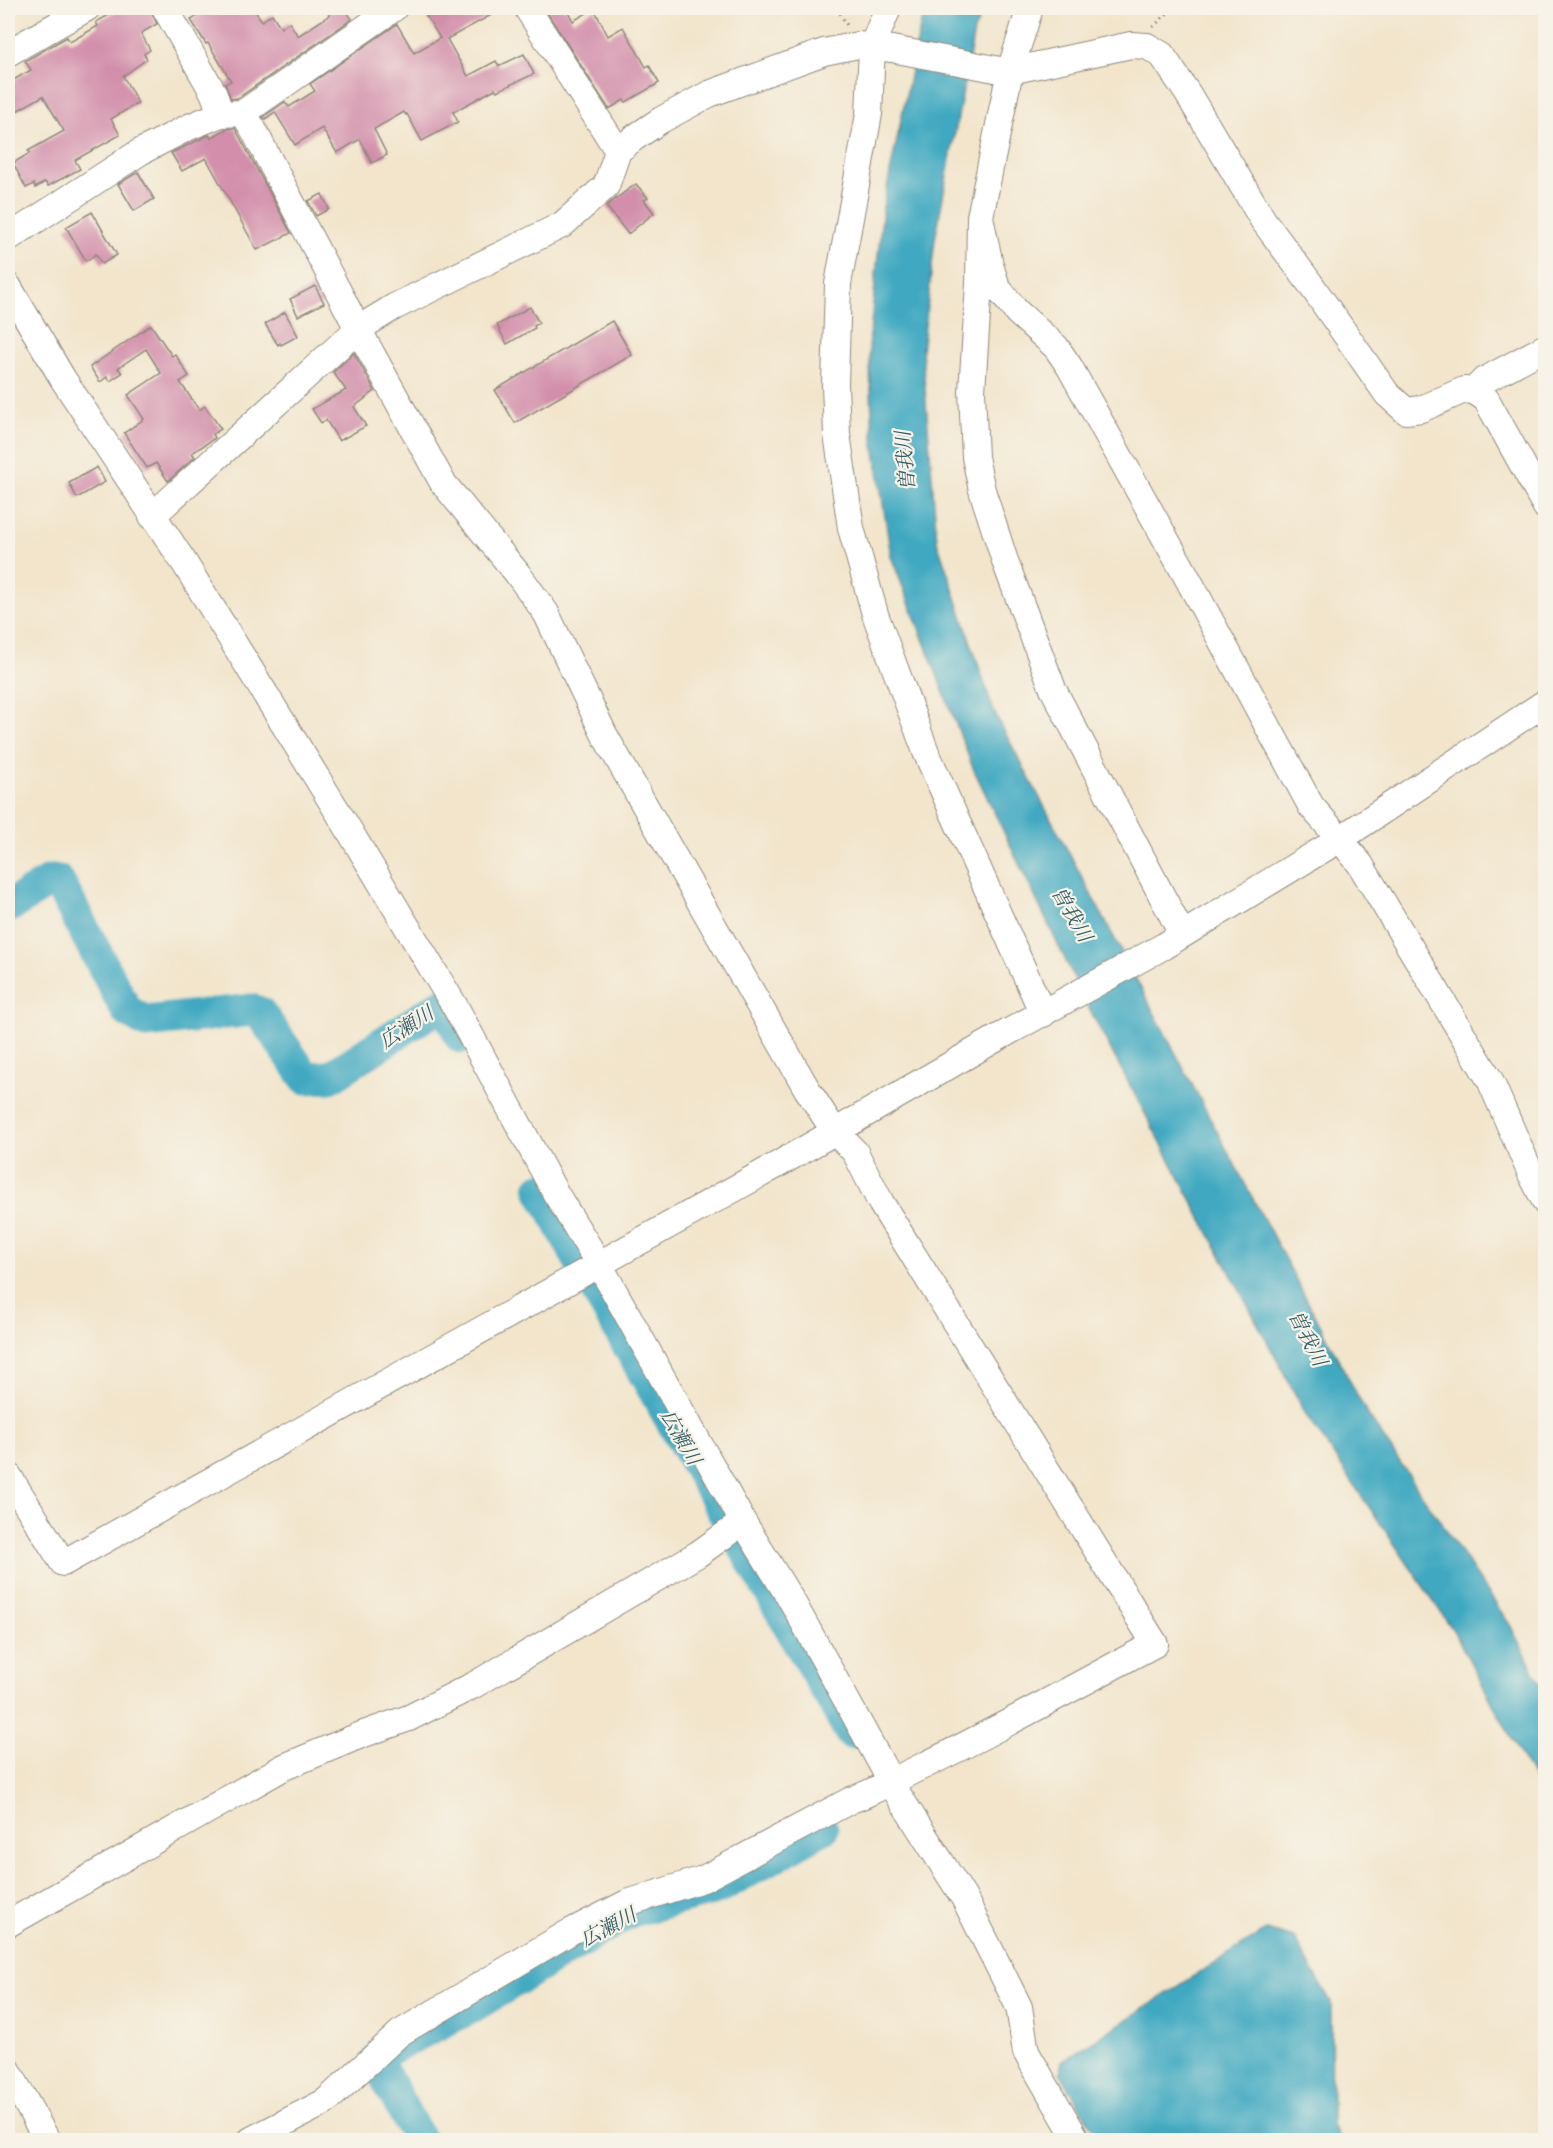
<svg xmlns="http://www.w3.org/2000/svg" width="1553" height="2148" font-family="'Libre Bodoni','Noto Serif JP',serif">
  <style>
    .water { fill: #41a9c1; stroke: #366a76; stroke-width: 1.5 }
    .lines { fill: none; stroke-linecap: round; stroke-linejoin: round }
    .river { stroke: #41a9c1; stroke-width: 33 }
    .building { fill: #d28eaa }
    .minor-casing { stroke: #8e887c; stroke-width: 28 }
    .path { stroke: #8e887c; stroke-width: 3; stroke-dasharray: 1.5 4.5; stroke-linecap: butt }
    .minor { stroke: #fff; stroke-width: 26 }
    .labels { text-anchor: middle; stroke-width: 4.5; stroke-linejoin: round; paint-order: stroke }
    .water-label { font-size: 20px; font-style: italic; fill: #345d67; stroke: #f7f3e8 }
  </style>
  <rect width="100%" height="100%" fill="#f7f3e8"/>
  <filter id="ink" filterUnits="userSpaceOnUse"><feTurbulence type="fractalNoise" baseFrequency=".0167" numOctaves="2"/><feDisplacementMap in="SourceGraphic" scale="12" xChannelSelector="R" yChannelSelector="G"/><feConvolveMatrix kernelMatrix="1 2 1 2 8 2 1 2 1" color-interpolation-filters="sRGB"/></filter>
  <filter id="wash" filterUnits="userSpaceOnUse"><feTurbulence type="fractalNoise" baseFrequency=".008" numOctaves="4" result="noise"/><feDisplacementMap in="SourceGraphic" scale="24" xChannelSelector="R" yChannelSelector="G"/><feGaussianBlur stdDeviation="1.35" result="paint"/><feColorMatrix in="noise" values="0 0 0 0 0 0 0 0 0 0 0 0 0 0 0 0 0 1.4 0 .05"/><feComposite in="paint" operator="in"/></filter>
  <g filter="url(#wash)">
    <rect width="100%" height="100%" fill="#f2e5cc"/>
    <g class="water">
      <path d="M924,8H984L974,31L935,239L922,351L937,541L994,712L1368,1415L1510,1625L1545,1693V1800L1453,1630L1307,1416L1088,1007L973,768L891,556L873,438L869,344L883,207Z"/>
      <path d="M1266,1930L1294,1938L1331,2002L1332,2124L1340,2140H1099L1060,2072L1062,2061Z"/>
    </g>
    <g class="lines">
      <g class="river">
        <path d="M8,907L50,881H58L127,1011L146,1022L252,1010L260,1013L306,1078L330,1077L444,1003L461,1037"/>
        <path d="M541,1189L583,1267L851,1733"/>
        <path d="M419,2140L377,2061L385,2051L468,2009L631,1911L716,1889L822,1829"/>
      </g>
    </g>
    <g id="blocks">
      <g class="building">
        <path d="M122,8H150L157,24L141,33L150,50L144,54L147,59L123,76L138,103L111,119L120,135L75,160L80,169L48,186L45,182L35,188L34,184L26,188L13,163L30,153L28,151L64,131L43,96L8,116V83L31,70L25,61L67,37L70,42L98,26L96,22Z"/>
        <path d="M211,8H253L262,21L272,14L281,28L289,22L298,36L330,15L324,8H344L352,19L238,98L231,99L225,84L231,81L208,43L206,44L191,20Z"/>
        <path d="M440,8H504L447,39L468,76L496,61L499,66L524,54L534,74L497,91L495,89L453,112L458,122L422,141L407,114L406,115L404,112L374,129L387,155L372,163L360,139L337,153L322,128L295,145L275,112L265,119L263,117L285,102L289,107L315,91L310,84L397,24L414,53L440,38L426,16Z"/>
        <path d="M544,8H566L573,21L594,9L608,36L623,27L646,67L649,65L659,83L626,102L624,100L609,109Z"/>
        <path d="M235,128L291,233L257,250L206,158L182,171L171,153L209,135L211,138L226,129Z"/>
        <path d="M138,172L154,199L134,211L118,184Z"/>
        <path d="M636,184L648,198L644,200L654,213L628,234L606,206Z"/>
        <path d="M322,194L329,209L316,216L308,201Z"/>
        <path d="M92,212L117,255L102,264L96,254L86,261L66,227Z"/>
        <path d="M315,286L324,303L298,316L290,299Z"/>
        <path d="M530,307L539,323L534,326L535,328L507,344L497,325Z"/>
        <path d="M285,312L298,336L281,345L280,343L278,345L265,324Z"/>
        <path d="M612,321L632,355L515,423L495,390Z"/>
        <path d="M151,325L172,356L175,354L189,376L180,382L199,410L205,406L221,429L213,434L215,438L192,453L195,457L168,481L156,463L147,468L124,433L144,419L128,395L161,373L146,349L118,368L122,373L110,381L107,377L100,382L90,367Z"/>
        <path d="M354,353L375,391L354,407L366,426L339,441L326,420L321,423L312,409L346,390L333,372Z"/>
        <path d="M97,467L105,482L77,498L69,483Z"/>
      </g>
    </g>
  </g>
  <g filter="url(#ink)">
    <use href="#blocks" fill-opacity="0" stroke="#8e887c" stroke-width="1.5"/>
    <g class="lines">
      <g class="minor-casing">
        <g id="minor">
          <path d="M165,8L213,92L221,114"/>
          <path d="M527,8L618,151"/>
          <path d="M888,8L872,47L869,114L838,284L835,385L837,434L851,528L875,614L926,752L1043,1014"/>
          <path d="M1030,8L1010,71L980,217L979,284L972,391L975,457L982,490L1006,564L1053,689L1182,934"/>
          <path d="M8,53L87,8"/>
          <path d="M243,113L252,127L358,329L443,483L517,573L546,613L605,736L807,1089L835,1132L855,1152L881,1203L1155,1644C1077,1685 1000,1729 921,1767C897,1778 875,1792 851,1800L703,1879L627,1903L570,1932L400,2033L325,2102L251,2140"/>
          <path d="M980,217L990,265L997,287L1017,312L1056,347L1069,366L1183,570L1311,806L1340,839L1360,864L1490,1080L1531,1174L1546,1203"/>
          <path d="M8,238L140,152L189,127L221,114L243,113L394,8"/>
          <path d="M8,286L63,379L185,564L346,825L457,1010L556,1194L599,1264L743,1522L793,1603L899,1796L964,1898L1019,2007L1026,2052L1077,2140"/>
          <path d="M1474,391L1483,381L1546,347"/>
          <path d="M152,516L358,329L394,307L562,225L606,186L618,151L634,138L661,120L709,94L824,52L858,45L892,49L1000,70L1010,71L1131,45L1147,46L1162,55L1188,94L1263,220L1309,282L1387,394L1406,411L1421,409L1464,390L1474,391L1486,399L1546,507"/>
          <path d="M8,1475L63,1563L777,1165L992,1041L1164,946L1340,839L1546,702"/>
          <path d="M8,1924L284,1767L361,1735L409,1718L474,1685L698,1554L743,1522"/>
          <path d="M8,2070L47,2140"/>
        </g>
      </g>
      <g class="path">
        <path d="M837,8L848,27"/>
        <path d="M1153,27L1173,8"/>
      </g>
      <use href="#minor" class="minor"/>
    </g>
  </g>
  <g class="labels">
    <g class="water-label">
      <text transform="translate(905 461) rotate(-95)" y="7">曽我川</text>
      <text transform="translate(1072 914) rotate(60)" y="7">曽我川</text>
      <text transform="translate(406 1027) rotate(-33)" y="7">広瀬川</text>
      <text transform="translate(1308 1338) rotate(63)" y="7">曽我川</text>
      <text transform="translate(681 1437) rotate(60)" y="7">広瀬川</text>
      <text transform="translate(608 1927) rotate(-28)" y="7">広瀬川</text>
    </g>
  </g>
  <rect width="1553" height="2148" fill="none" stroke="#f7f3e8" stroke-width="30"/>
</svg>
